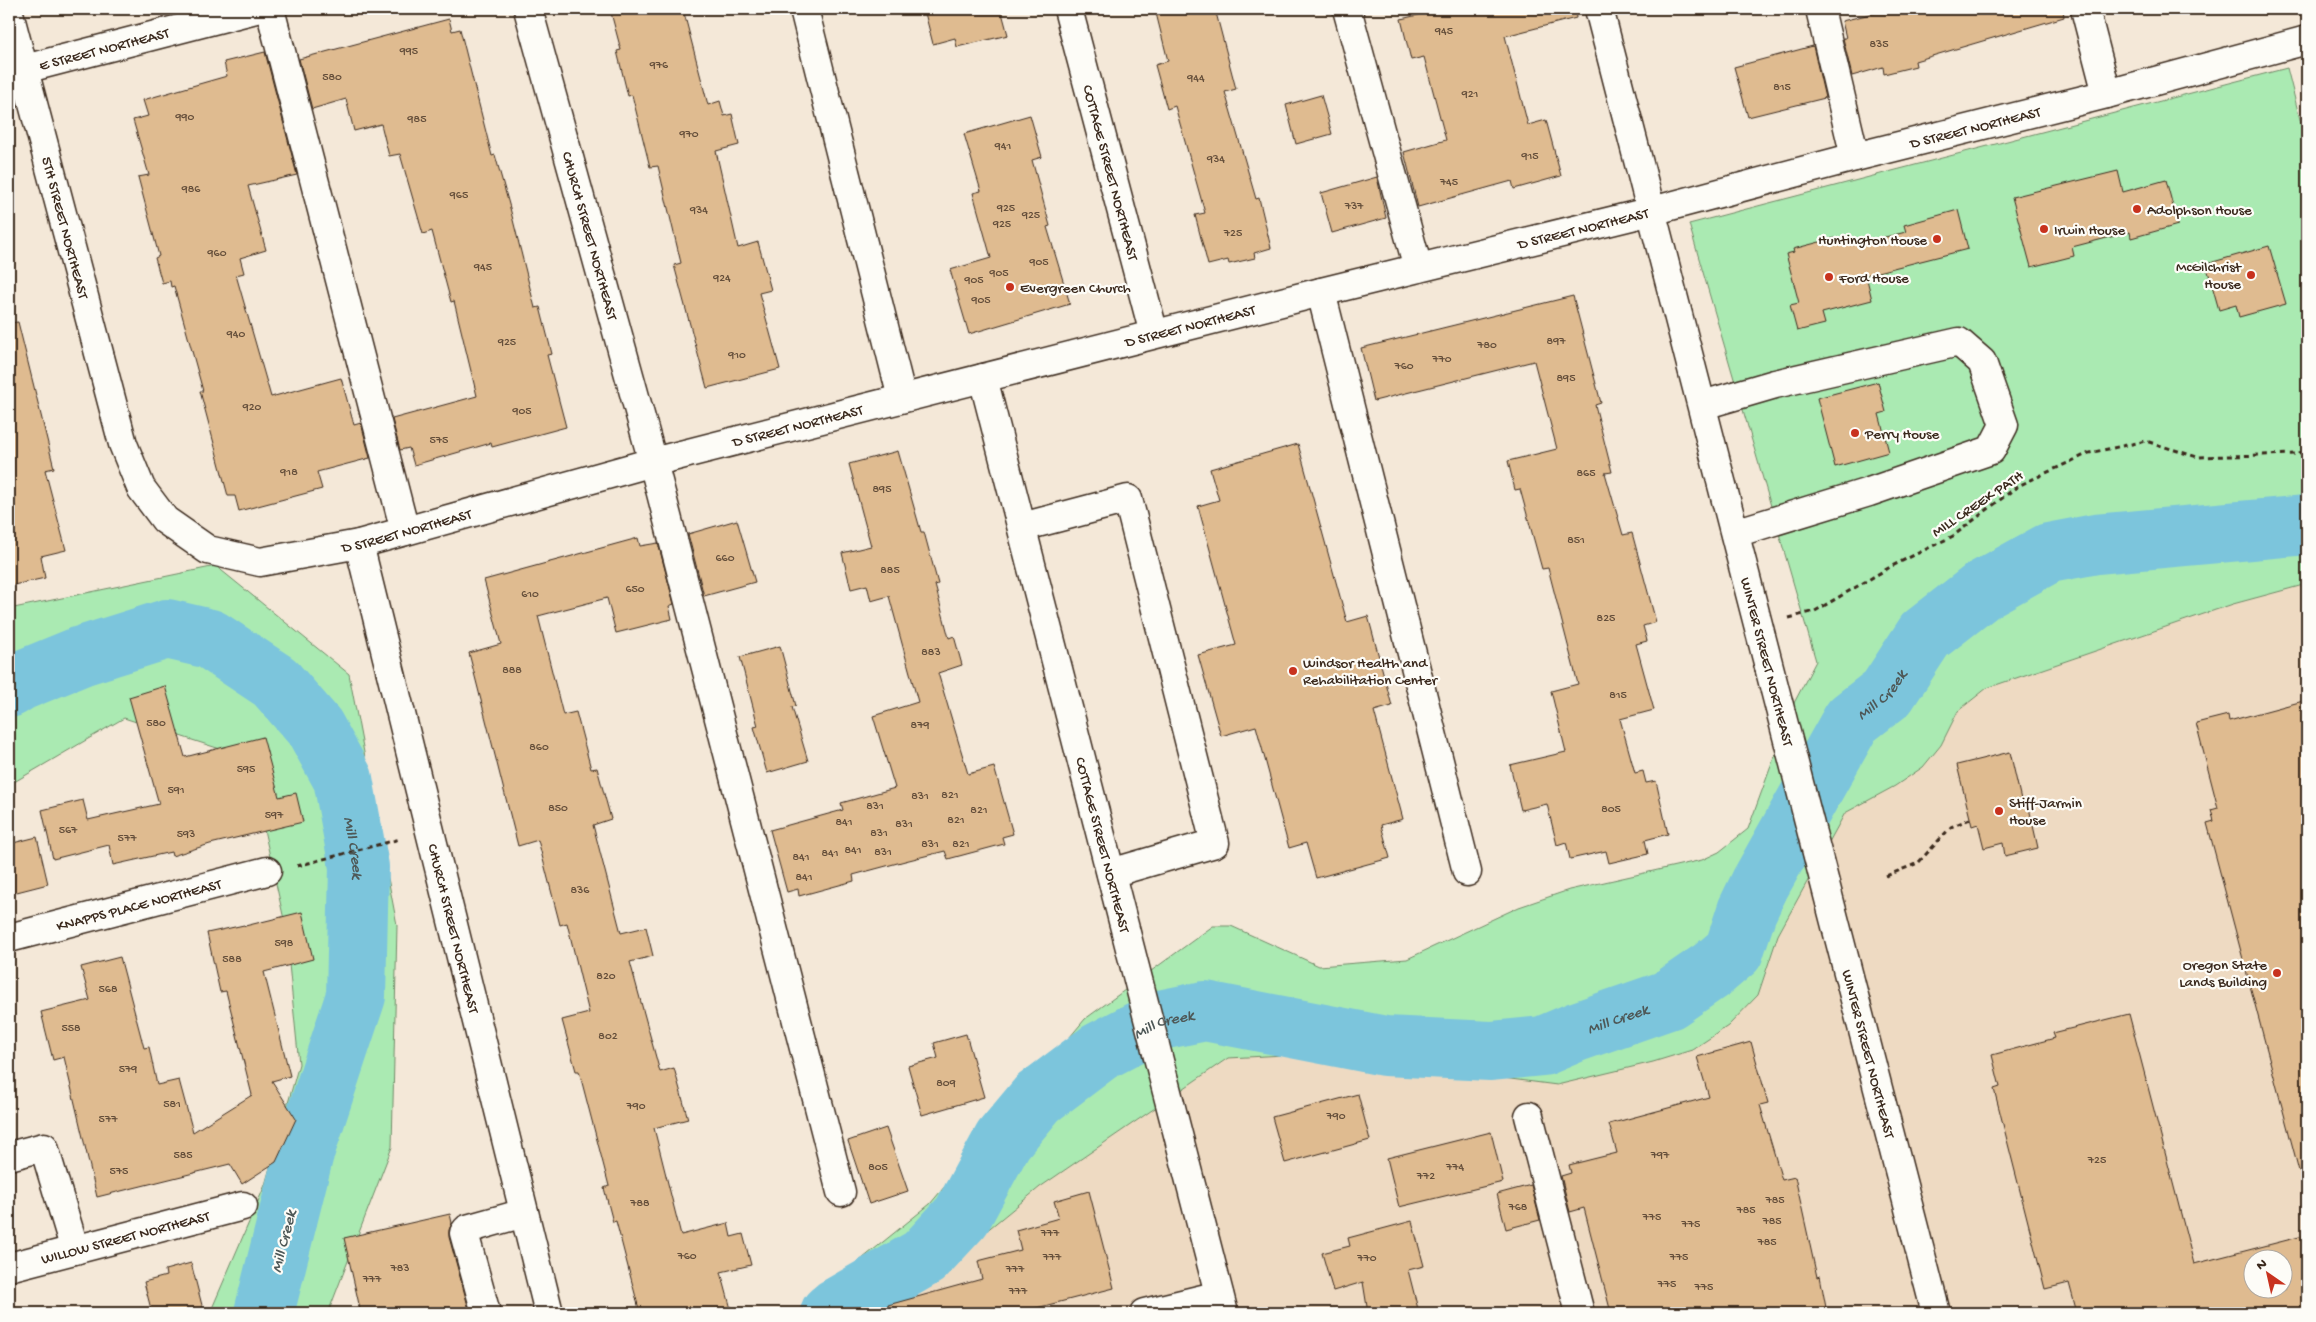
<svg xmlns="http://www.w3.org/2000/svg" width="2316" height="1322" font-family="'Gochi Hand',sans-serif">
  <style>
    .built { fill: #eedac2; fill-rule: evenodd }
    .green { fill: #aaeab2; stroke: #728a68 }
    .lines { fill: none; stroke-linecap: round; stroke-linejoin: round }
    .river { stroke: #7cc5dc; stroke-width: 60 }
    .building { fill: #dfbb90; stroke: #3b2a1e; fill-rule: evenodd }
    .minor-casing { stroke: #3b2a1e; stroke-width: 31 }
    .path { stroke: #3b2a1e; stroke-width: 3; stroke-dasharray: 5 4; stroke-linecap: butt }
    .minor { stroke: #fdfcf7; stroke-width: 28 }
    .poi-dot { fill: #c8321e; stroke: #fdfcf7; stroke-width: 2 }
    .labels { text-anchor: middle; stroke-width: 4.5; stroke-linejoin: round; paint-order: stroke }
    .number-label { font-size: 12px; fill: #644e3a }
    .street-label { font-size: 15px; fill: #3b2a1e; stroke: #fdfcf7 }
    .poi-label { font-size: 15px; fill: #3b2a1e; stroke: #fdfcf7; text-anchor: start }
    .water-label { font-size: 16px; font-style: italic; fill: #4e5857; stroke: #fdfcf7 }
  </style>
  <rect width="100%" height="100%" fill="#f4e8d8"/>
  <filter id="ink" filterUnits="userSpaceOnUse"><feTurbulence type="fractalNoise" baseFrequency=".02" numOctaves="2"/><feDisplacementMap in="SourceGraphic" scale="10" xChannelSelector="R" yChannelSelector="G"/><feConvolveMatrix kernelMatrix="1 2 1 2 8 2 1 2 1" color-interpolation-filters="sRGB"/></filter>
  <g filter="url(#ink)">
    <path class="built" d="M2307,584V1313H886L1040,1187L1228,1058L1285,1055L1442,1067L1487,1076L1557,1085L1758,995L1778,935L1845,813L1895,786L1941,745L1958,711L1987,688L2233,604ZM2254,1260H2284V1290H2254Z"/>
    <g class="green">
      <path d="M2287,68L2307,147V584L2233,604L1987,688L1958,711L1941,745L1923,767L1895,786L1845,813L1778,935L1758,995L1728,1026L1692,1050L1653,1062L1557,1085L1487,1076L1441,1067L1285,1055L1228,1058L1040,1187L886,1313H795L930,1204L1085,1019L1213,926H1231L1319,966L1407,959L1519,907L1569,890L1702,860L1719,852L1748,829L1794,703L1816,661L1689,224Z"/>
      <path d="M216,566L349,674L397,925L392,1147L328,1313H210L265,1185L299,1064L285,924L248,758L124,718L9,785V609Z"/>
    </g>
    <g class="lines">
      <g class="river">
        <path id="s1" d="M9,688L20,681L81,656L167,629L210,639L275,682L315,728L343,779L359,867L356,996L304,1153L264,1313"/>
        <path id="s2" d="M830,1313L836,1308L924,1257L962,1216L1003,1140L1038,1098L1099,1052L1160,1020L1205,1011L1385,1046L1491,1051L1543,1046L1576,1032L1668,1000L1713,969L1734,951L1747,911L1760,884L1852,720L1887,693L1925,635L1984,589L2049,553L2096,544L2307,525"/>
      </g>
    </g>
    <g class="building">
      <path d="M610,9H683L708,105L720,101L724,116L732,114L739,145L716,151L738,248L758,242L771,290L759,293L780,369L707,388L674,265L681,263L658,166L650,167L632,95L628,96L617,51L621,50Z"/>
      <path d="M924,9H1001L1008,35L957,47L955,38L933,44Z"/>
      <path d="M1155,9H1215L1236,89L1225,92L1256,199L1259,198L1271,248L1254,253L1255,258L1229,264L1228,260L1208,265L1195,215L1205,213L1175,106L1167,109L1155,65L1168,61Z"/>
      <path d="M1443,9H1575L1576,18L1505,36L1528,125L1546,120L1561,176L1514,189L1512,181L1418,207L1404,152L1446,140L1424,57L1411,60L1401,19Z"/>
      <path d="M1891,9H2063L2064,17L1915,61L1916,66L1884,74L1883,67L1852,76L1843,38H1846L1842,21Z"/>
      <path d="M449,19L452,31L460,29L492,156L495,155L510,208L535,308L540,307L552,354L547,355L566,427L492,447L491,443L414,465L409,448L400,450L392,419L477,396L454,301L451,302L432,231L423,234L400,154L389,156L381,124L354,131L346,99L312,109L299,59Z"/>
      <path d="M1813,46L1825,98L1748,117L1734,67Z"/>
      <path d="M265,52L297,175L248,186L266,250L240,258L244,273L236,275L271,397L341,378L354,425L361,423L370,458L317,472L322,489L239,511L235,496H228L200,391H203L174,286L171,287L170,281L162,283L155,258L159,256L138,177L149,175L133,120L148,116L143,100L227,76L224,62Z"/>
      <path d="M1321,95L1332,134L1296,144L1286,105Z"/>
      <path d="M1030,115L1042,157L1032,160L1050,226L1047,227L1070,304L969,334L950,270L991,258L973,193L981,191L964,134Z"/>
      <path d="M2118,171L2123,192L2166,180L2178,225L2131,238L2130,232L2072,247L2074,256L2031,267L2012,197Z"/>
      <path d="M1377,177L1386,218L1332,233L1321,193Z"/>
      <path d="M1958,210L1968,249L1866,275L1872,300L1822,313L1825,324L1797,331L1790,305L1799,303L1786,254L1794,252L1793,249L1835,238L1836,243L1850,240L1852,245L1906,232L1904,225Z"/>
      <path d="M2269,246L2286,304L2239,317L2236,305L2219,310L2206,264Z"/>
      <path d="M1573,296L1601,403L1595,405L1612,472L1605,473L1623,535L1632,533L1656,622L1643,626L1647,641L1636,644L1654,710L1620,719L1635,773L1643,771L1646,783L1656,781L1668,834L1645,840L1648,854L1609,863L1606,851L1570,859L1566,842L1557,845L1547,804L1521,810L1510,765L1566,752L1551,691L1578,684L1548,568L1542,569L1520,489L1515,490L1508,461L1557,449L1534,361L1374,401L1361,348Z"/>
      <path d="M18,322L54,468L45,470L66,550L41,556L45,578L9,586V323Z"/>
      <path d="M1878,382L1886,412L1879,414L1889,452L1835,467L1817,398Z"/>
      <path d="M1298,444L1347,622L1368,616L1392,706L1374,711L1403,819L1381,825L1390,858L1316,878L1306,843L1289,848L1256,726L1221,736L1198,655L1236,645L1198,506L1219,500L1210,469Z"/>
      <path d="M898,451L921,532H924L938,584L935,585L949,638L954,636L962,665L938,673L968,774L994,767L1013,834L1002,837L1004,844L948,859L945,851L905,861L853,875L854,881L799,896L798,889L787,892L770,830L843,810L841,803L895,788L873,716L918,702L889,596L871,601L867,585L851,589L842,553L871,546L849,464Z"/>
      <path d="M737,520L755,582L704,596L688,534Z"/>
      <path d="M638,538L640,546L658,543L674,604L669,606L672,619L616,633L607,598L538,616L563,715L576,712L591,769L597,768L611,819L593,825L621,933L646,927L653,956L630,962L660,1072L674,1068L688,1119L654,1128L681,1235L728,1223L731,1237L743,1234L751,1265L721,1272L732,1313H640L616,1221L613,1222L604,1188L609,1186L579,1071H576L562,1020L589,1013L567,923L560,925L538,840L518,846L469,653L501,644L484,580Z"/>
      <path d="M780,646L796,706L792,707L808,761L767,773L754,727L758,726L740,657Z"/>
      <path d="M165,686L185,757L263,737L279,797L296,793L303,822L210,844L172,856L171,852L113,865L109,845L53,859L42,810L83,800L88,820L159,804L129,697Z"/>
      <path d="M2307,700V1170L2299,1171L2207,823L2214,821L2211,810L2218,808L2196,723L2228,715L2229,721Z"/>
      <path d="M2010,752L2022,804L2028,803L2038,848L2005,856L2003,843L1984,848L1978,824L1972,826L1957,765Z"/>
      <path d="M37,837L48,884L9,894V844Z"/>
      <path d="M302,912L313,959L264,972L290,1076L272,1081L296,1119L276,1162L242,1184L230,1164L97,1197L64,1057L53,1060L41,1012L90,1000L81,967L120,957L144,1048L149,1047L157,1085L179,1080L193,1132L252,1095L226,991L220,992L207,933L244,925L245,926Z"/>
      <path d="M2129,1014L2194,1264L2307,1235V1313H2077L2069,1283L2045,1289L1994,1089L2000,1087L1992,1055L2055,1038L2053,1033ZM2254,1260H2284V1290H2254Z"/>
      <path d="M966,1034L984,1097L922,1115L908,1066L938,1058L934,1043Z"/>
      <path d="M1751,1042L1768,1103L1760,1105L1782,1180L1795,1177L1817,1277L1820,1276L1827,1313H1611L1584,1208L1570,1212L1561,1176L1571,1173L1569,1165L1617,1153L1609,1124L1709,1097L1697,1057Z"/>
      <path d="M1358,1094L1370,1140L1285,1163L1272,1117Z"/>
      <path d="M886,1128L908,1191L869,1204L848,1141Z"/>
      <path d="M1491,1132L1503,1182L1399,1207L1387,1158Z"/>
      <path d="M1531,1185L1540,1220L1506,1229L1497,1194Z"/>
      <path d="M1089,1191L1114,1288L1017,1313H889L888,1305L982,1279L978,1261L1021,1250L1016,1230L1059,1218L1054,1201Z"/>
      <path d="M450,1214L452,1223L449,1230V1237L470,1313H361L344,1238Z"/>
      <path d="M1412,1221L1424,1266L1408,1270L1419,1313H1368L1363,1282L1333,1291L1322,1253L1350,1246L1348,1238Z"/>
      <path d="M191,1263L204,1313H152L144,1282L166,1276L165,1270Z"/>
    </g>
    <g class="lines">
      <g class="minor-casing">
        <g id="minor">
          <path d="M270,9L405,531"/>
          <path id="s3" d="M528,9L653,462L841,1192"/>
          <path d="M804,9L902,398"/>
          <path id="s4" d="M1068,9L1154,334"/>
          <path d="M1347,9L1418,268"/>
          <path id="s5" d="M1599,9L1936,1313"/>
          <path d="M1820,9L1855,157"/>
          <path d="M2085,9L2107,94"/>
          <path id="s6" d="M9,13L123,444L141,488L165,520L208,550L260,562L359,544L653,462L1321,292L1652,211L1855,157L2107,94L2307,40"/>
          <path id="s7" d="M9,73L256,9"/>
          <path d="M1321,292L1467,872"/>
          <path id="s8" d="M983,378L1224,1313"/>
          <path d="M1703,405L1775,384L1959,342L1982,362L2004,425L1991,450L1869,492L1735,533"/>
          <path d="M1022,527L1128,499L1215,843L1111,873"/>
          <path id="s9" d="M359,544L549,1313"/>
          <path id="s10" d="M9,938L267,871"/>
          <path d="M1529,1116L1580,1313"/>
          <path d="M9,1156L44,1147L75,1250"/>
          <path id="s11" d="M9,1267L243,1206"/>
          <path d="M486,1313L464,1233L467,1229L524,1213"/>
          <path d="M1144,1313L1219,1295"/>
        </g>
      </g>
      <g class="path">
        <path d="M1789,618L1815,611L1892,566L1953,536L2018,486L2089,453L2146,441L2197,457L2295,454L2307,451"/>
        <path d="M297,866L400,839"/>
        <path d="M1886,876L1918,863L1951,827L1970,819"/>
      </g>
      <use href="#minor" class="minor"/>
    </g>
  </g>
  <g class="poi-dot">
    <circle cx="2137" cy="209" r="5"/>
    <circle cx="2044" cy="229" r="5"/>
    <circle cx="1937" cy="239" r="5"/>
    <circle cx="2251" cy="275" r="5"/>
    <circle cx="1829" cy="277" r="5"/>
    <circle cx="1010" cy="287" r="5"/>
    <circle cx="1855" cy="433" r="5"/>
    <circle cx="1293" cy="671" r="5"/>
    <circle cx="1999" cy="811" r="5"/>
    <circle cx="2277" cy="973" r="5"/>
  </g>
  <g class="labels">
    <g class="number-label">
      <text x="1444" y="34">945</text>
      <text x="1879" y="47">835</text>
      <text x="409" y="54">995</text>
      <text x="659" y="68">976</text>
      <text x="332" y="80">580</text>
      <text x="1196" y="81">944</text>
      <text x="1782" y="90">815</text>
      <text x="1470" y="97">921</text>
      <text x="185" y="120">990</text>
      <text x="417" y="122">985</text>
      <text x="689" y="137">970</text>
      <text x="1003" y="149">941</text>
      <text x="1530" y="159">915</text>
      <text x="1216" y="162">934</text>
      <text x="1449" y="185">745</text>
      <text x="191" y="192">986</text>
      <text x="459" y="198">965</text>
      <text x="1354" y="209">737</text>
      <text x="1006" y="211">925</text>
      <text x="699" y="213">934</text>
      <text x="1031" y="218">925</text>
      <text x="1002" y="227">925</text>
      <text x="1233" y="236">725</text>
      <text x="217" y="256">960</text>
      <text x="1039" y="265">905</text>
      <text x="483" y="270">945</text>
      <text x="999" y="276">905</text>
      <text x="722" y="281">924</text>
      <text x="974" y="283">905</text>
      <text x="981" y="303">905</text>
      <text x="236" y="337">940</text>
      <text x="1556" y="344">897</text>
      <text x="507" y="345">925</text>
      <text x="1487" y="348">780</text>
      <text x="737" y="358">910</text>
      <text x="1442" y="362">770</text>
      <text x="1404" y="369">760</text>
      <text x="1566" y="381">895</text>
      <text x="252" y="410">920</text>
      <text x="522" y="414">905</text>
      <text x="439" y="443">575</text>
      <text x="289" y="475">918</text>
      <text x="1586" y="476">865</text>
      <text x="882" y="492">895</text>
      <text x="1576" y="543">851</text>
      <text x="725" y="561">660</text>
      <text x="890" y="573">885</text>
      <text x="635" y="592">650</text>
      <text x="530" y="597">610</text>
      <text x="1606" y="621">825</text>
      <text x="931" y="655">883</text>
      <text x="512" y="673">888</text>
      <text x="1618" y="698">815</text>
      <text x="156" y="726">580</text>
      <text x="920" y="728">879</text>
      <text x="539" y="750">860</text>
      <text x="246" y="772">595</text>
      <text x="176" y="793">591</text>
      <text x="950" y="798">821</text>
      <text x="920" y="799">831</text>
      <text x="875" y="809">831</text>
      <text x="558" y="811">850</text>
      <text x="1611" y="812">805</text>
      <text x="979" y="813">821</text>
      <text x="274" y="818">597</text>
      <text x="956" y="823">821</text>
      <text x="844" y="825">841</text>
      <text x="904" y="827">831</text>
      <text x="68" y="833">567</text>
      <text x="879" y="836">831</text>
      <text x="186" y="837">593</text>
      <text x="127" y="841">577</text>
      <text x="930" y="847">831</text>
      <text x="961" y="847">821</text>
      <text x="853" y="853">841</text>
      <text x="883" y="855">831</text>
      <text x="830" y="856">841</text>
      <text x="801" y="860">841</text>
      <text x="804" y="880">841</text>
      <text x="580" y="893">836</text>
      <text x="284" y="946">598</text>
      <text x="232" y="962">588</text>
      <text x="606" y="979">820</text>
      <text x="108" y="992">568</text>
      <text x="71" y="1031">558</text>
      <text x="608" y="1039">802</text>
      <text x="128" y="1072">579</text>
      <text x="946" y="1086">809</text>
      <text x="172" y="1107">581</text>
      <text x="636" y="1109">790</text>
      <text x="1336" y="1119">790</text>
      <text x="108" y="1122">577</text>
      <text x="183" y="1158">585</text>
      <text x="1660" y="1158">797</text>
      <text x="2097" y="1163">725</text>
      <text x="878" y="1170">805</text>
      <text x="1455" y="1170">774</text>
      <text x="119" y="1174">575</text>
      <text x="1426" y="1179">772</text>
      <text x="1775" y="1203">785</text>
      <text x="640" y="1206">788</text>
      <text x="1518" y="1210">768</text>
      <text x="1746" y="1213">785</text>
      <text x="1652" y="1220">775</text>
      <text x="1772" y="1224">785</text>
      <text x="1691" y="1227">775</text>
      <text x="1050" y="1236">777</text>
      <text x="1767" y="1245">785</text>
      <text x="687" y="1259">760</text>
      <text x="1052" y="1260">777</text>
      <text x="1679" y="1260">775</text>
      <text x="1367" y="1261">770</text>
      <text x="400" y="1271">783</text>
      <text x="1015" y="1272">777</text>
      <text x="372" y="1282">777</text>
      <text x="1667" y="1287">775</text>
      <text x="1704" y="1290">775</text>
      <text x="1018" y="1294">777</text>
    </g>
    <g class="street-label">
      <text dy="5" stroke="none"><textPath href="#s7" startOffset="98">E STREET NORTHEAST</textPath></text>
      <text dy="5" stroke="none"><textPath href="#s6" startOffset="2409">D STREET NORTHEAST</textPath></text>
      <text dy="5" stroke="none"><textPath href="#s4" startOffset="169">COTTAGE STREET NORTHEAST</textPath></text>
      <text dy="5" stroke="none"><textPath href="#s6" startOffset="2004">D STREET NORTHEAST</textPath></text>
      <text dy="5" stroke="none"><textPath href="#s6" startOffset="222">5TH STREET NORTHEAST</textPath></text>
      <text dy="5" stroke="none"><textPath href="#s3" startOffset="235">CHURCH STREET NORTHEAST</textPath></text>
      <text dy="5" stroke="none"><textPath href="#s6" startOffset="1599">D STREET NORTHEAST</textPath></text>
      <text dy="5" stroke="none"><textPath href="#s6" startOffset="1194">D STREET NORTHEAST</textPath></text>
      <text transform="translate(1977 503) rotate(-34)" y="5">MILL CREEK PATH</text>
      <text dy="5" stroke="none"><textPath href="#s6" startOffset="789">D STREET NORTHEAST</textPath></text>
      <text dy="5" stroke="none"><textPath href="#s5" startOffset="674">WINTER STREET NORTHEAST</textPath></text>
      <text dy="5" stroke="none"><textPath href="#s8" startOffset="482">COTTAGE STREET NORTHEAST</textPath></text>
      <text dy="5" stroke="none"><textPath href="#s10" startOffset="134">KNAPPS PLACE NORTHEAST</textPath></text>
      <text dy="5" stroke="none"><textPath href="#s9" startOffset="396">CHURCH STREET NORTHEAST</textPath></text>
      <text dy="5" stroke="none"><textPath href="#s5" startOffset="1079">WINTER STREET NORTHEAST</textPath></text>
      <text dy="5" stroke="none"><textPath href="#s11" startOffset="120">WILLOW STREET NORTHEAST</textPath></text>
    </g>
    <g class="poi-label">
      <text x="2147" y="214">Adolphson House</text>
      <text x="2054" y="234">Irwin House</text>
      <text x="1927" y="244" text-anchor="end">Huntington House</text>
      <text x="2241" y="271" text-anchor="end">McGilchrist<tspan x="2241" dy="17">House</tspan></text>
      <text x="1839" y="282">Ford House</text>
      <text x="1020" y="292">Evergreen Church</text>
      <text x="1865" y="438">Perry House</text>
      <text x="1303" y="667">Windsor Health and<tspan x="1303" dy="17">Rehabilitation Center</tspan></text>
      <text x="2009" y="807">Stiff-Jarmin<tspan x="2009" dy="17">House</tspan></text>
      <text x="2267" y="969" text-anchor="end">Oregon State<tspan x="2267" dy="17">Lands Building</tspan></text>
    </g>
    <g class="water-label">
      <text dy="6" stroke="none"><textPath href="#s2" startOffset="1354">Mill Creek</textPath></text>
      <text dy="6" stroke="none"><textPath href="#s1" startOffset="480">Mill Creek</textPath></text>
      <text dy="6" stroke="none"><textPath href="#s2" startOffset="919">Mill Creek</textPath></text>
      <text dy="6" stroke="none"><textPath href="#s2" startOffset="454">Mill Creek</textPath></text>
      <text transform="translate(282 1241) rotate(-76)" y="6">Mill Creek</text>
    </g>
  </g>
  <rect width="2316" height="1322" fill="none" stroke="#fdfcf7" stroke-width="30"/>
  <rect x="15" y="15" width="2286" height="1292" fill="none" stroke="#3b2a1e" stroke-width="2" filter="url(#ink)"/>
  <g transform="translate(2268 1274) rotate(326)"><circle r="24" fill="#fdfcf7" stroke="#afa8a0"/>
  <path d="M0-4L9 19L0 12L-9 19Z" fill="#c8321e"/>
  <text y="-8" font-size="14" font-weight="bold" text-anchor="middle" fill="#3b2a1e">N</text>
  </g>
</svg>
